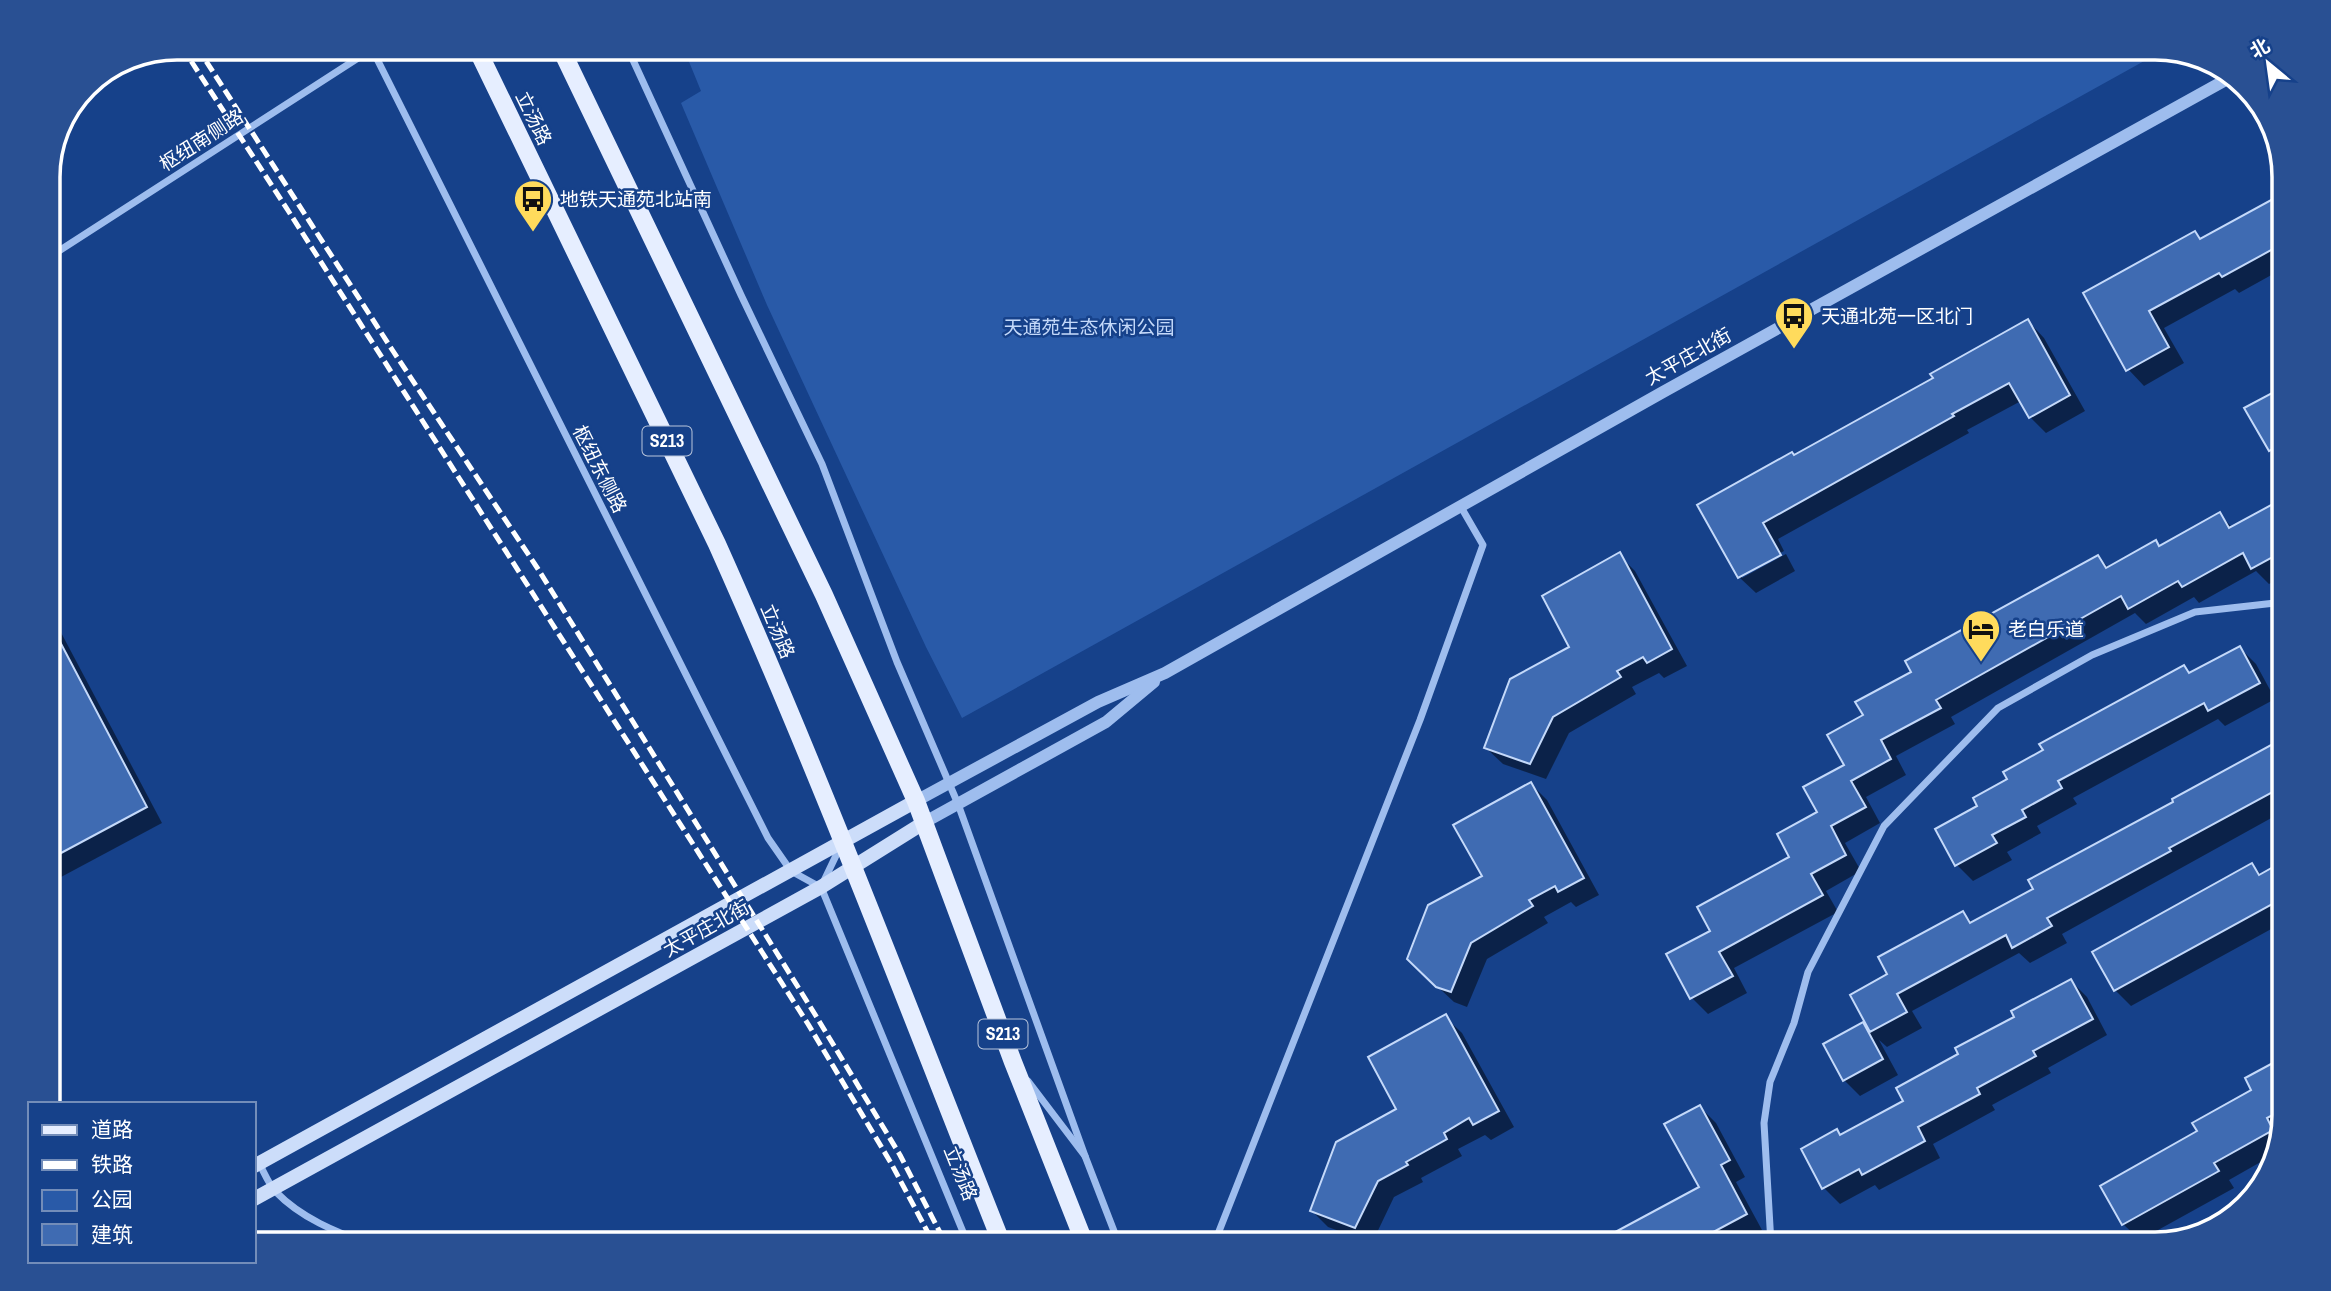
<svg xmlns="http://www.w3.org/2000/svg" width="2331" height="1291" font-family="'Archivo Narrow','Noto Sans SC',sans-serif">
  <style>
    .green { fill: #295aa8 }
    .shadow { fill: #0007 }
    .building { fill: #3f6bb2; stroke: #c4d9fa; stroke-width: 2 }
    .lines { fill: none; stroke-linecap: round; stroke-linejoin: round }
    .minor { stroke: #9ebdee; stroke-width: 7 }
    .tertiary { stroke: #9ebdee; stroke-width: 12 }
    .secondary { stroke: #ccddfa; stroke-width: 14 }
    .primary { stroke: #e6eeff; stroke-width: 18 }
    .rail { stroke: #fff; stroke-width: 5; stroke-dasharray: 12 5; stroke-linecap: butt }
    .labels { text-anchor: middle; stroke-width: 5; stroke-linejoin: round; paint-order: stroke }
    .shield { fill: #16418a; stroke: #b9c6dc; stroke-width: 2 }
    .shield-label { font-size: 18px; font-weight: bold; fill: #fff }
    .street-label { font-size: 19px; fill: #fff; stroke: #16418a }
    .poi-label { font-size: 19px; fill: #fff; stroke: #16418a; text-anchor: start }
    .park-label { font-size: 19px; fill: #c4d9fa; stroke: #16418a }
    .rim { fill: none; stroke: #fff; stroke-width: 3.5 }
  </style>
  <rect width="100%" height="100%" fill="#16418a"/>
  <path class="green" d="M683,47H2154L2164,50L962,718L926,647L767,305L681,103L701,91Z"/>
  <g class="shadow">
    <path d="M97,77L100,82L82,93L85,85Z"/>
    <path d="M2283,195L2284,268L2239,293L2235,289L2164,328L2184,363L2144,386L2128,369L2085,293L2195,233L2202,240Z"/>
    <path d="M2028,321L2044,338L2085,411L2046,433L2030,417L2021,401L1967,430L1969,433L1778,539L1784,551L1742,574V578L1786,554L1795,571L1756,593L1739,577L1699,505L1794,457L1935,379Z"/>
    <path d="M2284,395V463L2270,450L2276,399Z"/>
    <path d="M2284,499V576L2269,584L2256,571L2199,603L2194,597L2146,624L2135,613L1951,717L1955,724L1896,756L1906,775L1866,797L1880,823L1845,843L1861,871L1826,891L1838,912L1734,968L1747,993L1708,1014L1692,998L1668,955L1712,931L1791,858L1846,765L1865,716L1913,673L2098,557L2109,568L2155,542L2161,548L2220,515L2233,528Z"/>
    <path d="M1619,555L1635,571L1687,666L1664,678L1659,673L1632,687L1636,694L1569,733L1546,779L1503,764L1486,748L1572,647Z"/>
    <path d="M48,608L162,823L48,884Z"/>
    <path d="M2240,648L2256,664L2275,699L2225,726L2218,719L2073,798L2077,804L2037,826L2041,833L2007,852L2012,860L1973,881L1957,865L1980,807L2009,780L2184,667L2191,674Z"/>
    <path d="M2284,715V727L2279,718Z"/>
    <path d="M2284,740V811L2062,934L2067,943L2030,963L2019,953L1912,1011L1922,1028L1887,1047L1879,1040L1898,1075L1860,1096L1844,1080L1863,1024L1870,1031L1890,975L1963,913L1973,923L2035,890L2176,803Z"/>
    <path d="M1531,784L1547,800L1599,895L1576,907L1571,902L1544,917L1548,923L1487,959L1467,1007L1454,1002L1425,975L1484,877Z"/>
    <path d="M2284,863V922L2131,1006L2115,990L2252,865L2262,875Z"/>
    <path d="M2071,981L2087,997L2107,1035L2048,1068L2051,1073L1992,1105L1995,1110L1933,1144L1940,1158L1879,1190L1875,1185L1840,1204L1824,1188L1836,1131L1842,1137L1906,1102L1961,1055Z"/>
    <path d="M1445,1017L1462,1033L1514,1127L1491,1140L1485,1135L1458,1149L1462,1156L1421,1178L1423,1182L1394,1197L1372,1243L1328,1227L1312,1211L1399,1110Z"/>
    <path d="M2284,1059V1115L2273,1155L2229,1180L2234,1188L2140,1240L2123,1224L2102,1187L2199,1132L2254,1091Z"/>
    <path d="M1700,1107L1716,1123L1745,1177L1736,1182L1762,1230L1737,1244H1597L1701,1188Z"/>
  </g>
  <g class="building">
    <path d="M2284,193V243L2222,277L2219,273L2149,311L2169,347L2126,371L2083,293L2195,231L2200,239Z"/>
    <path d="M2028,319L2070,395L2029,418L2009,383L1952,414L1954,416L1763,523L1781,555L1738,578L1697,505L1792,452L1794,455L1933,378L1930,374Z"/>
    <path d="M2272,393L2275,398L2284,393V442L2269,451L2244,408Z"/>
    <path d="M2284,498V551L2251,569L2243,553L2182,587L2178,581L2128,609L2121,596L1936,700L1941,708L1881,740L1891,759L1851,781L1866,807L1831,826L1846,855L1811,874L1823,895L1719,952L1733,976L1690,999L1666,954L1710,931L1697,907L1789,857L1777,834L1817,812L1803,787L1844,765L1827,735L1863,715L1855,702L1911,672L1905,661L2098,555L2106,568L2156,540L2159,546L2220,512L2229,528Z"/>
    <path d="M1620,552L1672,649L1647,663L1643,657L1617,671L1621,677L1553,717L1530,764L1484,748L1510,679L1569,647L1542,596Z"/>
    <path d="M48,619L147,807L48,860Z"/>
    <path d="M2240,646L2260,683L2208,711L2204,703L2058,781L2062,788L2022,810L2026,817L1992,835L1997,843L1955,866L1935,829L1977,806L1973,798L2007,779L2003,772L2043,750L2039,744L2184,665L2189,673Z"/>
    <path d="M2284,738V786L2169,848L2171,851L2047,918L2052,926L2012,948L2006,935L1897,994L1907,1012L1870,1032L1850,995L1887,974L1878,957L1963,911L1970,923L2033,889L2028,880L2173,802L2172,799Z"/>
    <path d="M1531,782L1584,878L1558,892L1555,886L1529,900L1533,906L1471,943L1451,992L1436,987L1407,959L1428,905L1482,876L1453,825Z"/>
    <path d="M2284,861V921L2274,903L2114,991L2092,952L2252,863L2259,875Z"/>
    <path d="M2071,979L2093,1019L2033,1051L2036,1056L1977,1088L1980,1094L1918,1127L1925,1141L1862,1175L1859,1169L1822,1189L1801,1149L1837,1129L1840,1135L1903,1101L1896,1088L1958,1054L1955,1048L2014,1017L2011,1011Z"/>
    <path d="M1446,1014L1499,1111L1473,1125L1469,1118L1444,1133L1447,1139L1406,1162L1408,1165L1378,1181L1355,1228L1310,1211L1336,1142L1396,1109L1368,1057Z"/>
    <path d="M1863,1022L1883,1059L1843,1081L1823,1044Z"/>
    <path d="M2284,1057V1109L2267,1118L2273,1130L2214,1163L2219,1171L2122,1225L2100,1186L2197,1131L2192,1123L2251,1090L2245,1078Z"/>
    <path d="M1700,1105L1730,1160L1721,1165L1747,1214L1691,1244H1593L1699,1187L1664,1124Z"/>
  </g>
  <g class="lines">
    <g class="minor">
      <path d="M371,47L768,838L791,871L820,887"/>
      <path d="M627,47L741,295L822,464L897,662L958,804L1085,1156"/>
      <path d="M48,258L372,49"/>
      <path d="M841,845L821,887L968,1244"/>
      <path d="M1028,1081L1085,1156L1119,1244"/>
      <path d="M259,1163C264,1172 269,1185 276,1192C301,1218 336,1232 369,1244"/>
      <path d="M1214,1244L1420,720L1483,545L1461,507"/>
      <path d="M1771,1244L1764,1123L1770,1082L1794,1023L1808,972L1884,826L1998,708L2092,655L2195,612L2284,602"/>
    </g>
    <g class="tertiary">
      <path d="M916,801L1098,702L1165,673L1663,392L2231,77"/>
      <path d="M925,822L1106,722L1154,682"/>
    </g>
    <g class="secondary">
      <path d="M254,1166L916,801"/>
      <path d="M254,1199L821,887L925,822"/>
    </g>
    <g class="primary">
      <path d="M476,47L717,544C820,774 909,1010 1002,1244"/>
      <path d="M560,47L824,595L916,801L1013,1062L1085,1244"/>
    </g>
    <g class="rail">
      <path d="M182,47L289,212L808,1024L891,1163L934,1244"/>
      <path d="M197,47L393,351L538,569L816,1016L900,1155L946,1244"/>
    </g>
  </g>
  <defs>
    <g id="bus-pin" transform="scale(2.0125)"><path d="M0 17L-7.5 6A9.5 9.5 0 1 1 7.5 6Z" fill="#ffdb5c" stroke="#16418a"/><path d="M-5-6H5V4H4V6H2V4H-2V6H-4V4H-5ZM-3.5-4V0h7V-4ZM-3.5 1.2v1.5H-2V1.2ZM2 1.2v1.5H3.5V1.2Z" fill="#111"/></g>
    <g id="hotel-pin" transform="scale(2.0125)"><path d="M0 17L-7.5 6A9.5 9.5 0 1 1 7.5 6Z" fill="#ffdb5c" stroke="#16418a"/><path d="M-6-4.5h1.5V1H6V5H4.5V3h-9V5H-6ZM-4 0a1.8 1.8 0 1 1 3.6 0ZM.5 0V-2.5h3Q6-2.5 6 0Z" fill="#111"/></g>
  </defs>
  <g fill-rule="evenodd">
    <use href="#bus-pin" x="533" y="199"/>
    <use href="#bus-pin" x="1794" y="316"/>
    <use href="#hotel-pin" x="1981" y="629"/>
  </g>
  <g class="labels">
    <g class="shield">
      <rect x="642.5" y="426.5" width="49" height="29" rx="5"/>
      <rect x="978.5" y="1019.5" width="49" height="29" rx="5"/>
    </g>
    <g class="shield-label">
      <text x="667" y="447">S213</text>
      <text x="1003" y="1040">S213</text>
    </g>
    <g class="street-label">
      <text transform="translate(534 118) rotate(64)" y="7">立汤路</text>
      <text transform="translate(201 140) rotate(-33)" y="7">枢纽南侧路</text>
      <text transform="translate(1688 356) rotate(-29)" y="7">太平庄北街</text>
      <text transform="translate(600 469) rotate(63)" y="7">枢纽东侧路</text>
      <text transform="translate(778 631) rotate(67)" y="7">立汤路</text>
      <text transform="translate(706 928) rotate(-29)" y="7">太平庄北街</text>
      <text transform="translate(961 1173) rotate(68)" y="7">立汤路</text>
    </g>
    <g class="poi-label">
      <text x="560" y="206">地铁天通苑北站南</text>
      <text x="1821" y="323">天通北苑一区北门</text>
      <text x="2008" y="636">老白乐道</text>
    </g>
    <g class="park-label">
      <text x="1089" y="334">天通苑生态休闲公园</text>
    </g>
  </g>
  <path d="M0 0H2331V1291H0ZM177 60H2155A117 117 0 0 1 2272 177V1115A117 117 0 0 1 2155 1232H177A117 117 0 0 1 60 1115V177A117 117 0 0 1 177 60Z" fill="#295093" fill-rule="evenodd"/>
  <path class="rim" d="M177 60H2155A117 117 0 0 1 2272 177V1115A117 117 0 0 1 2155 1232H177A117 117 0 0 1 60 1115V177A117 117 0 0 1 177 60Z"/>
  <rect x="28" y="1102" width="228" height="161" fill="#16418a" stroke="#738db9" stroke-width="2"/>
  <rect x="42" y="1125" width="35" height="10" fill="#e6eeff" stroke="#738db9" stroke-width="2"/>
  <text x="91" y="1137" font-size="21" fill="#ffffff">道路</text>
  <rect x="42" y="1160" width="35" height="10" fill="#ffffff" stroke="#738db9" stroke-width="2"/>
  <text x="91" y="1172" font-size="21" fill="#ffffff">铁路</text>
  <rect x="42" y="1190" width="35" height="21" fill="#295aa8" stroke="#738db9" stroke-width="2"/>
  <text x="91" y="1207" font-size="21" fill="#ffffff">公园</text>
  <rect x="42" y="1224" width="35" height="21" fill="#3f6bb2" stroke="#738db9" stroke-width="2"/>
  <text x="91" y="1242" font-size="21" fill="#ffffff">建筑</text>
  <g transform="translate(2268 63) rotate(331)" stroke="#16418a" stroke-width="5" paint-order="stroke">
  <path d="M0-5L12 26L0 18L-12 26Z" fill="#ffffff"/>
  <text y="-10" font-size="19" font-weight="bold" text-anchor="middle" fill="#ffffff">北</text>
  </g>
</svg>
